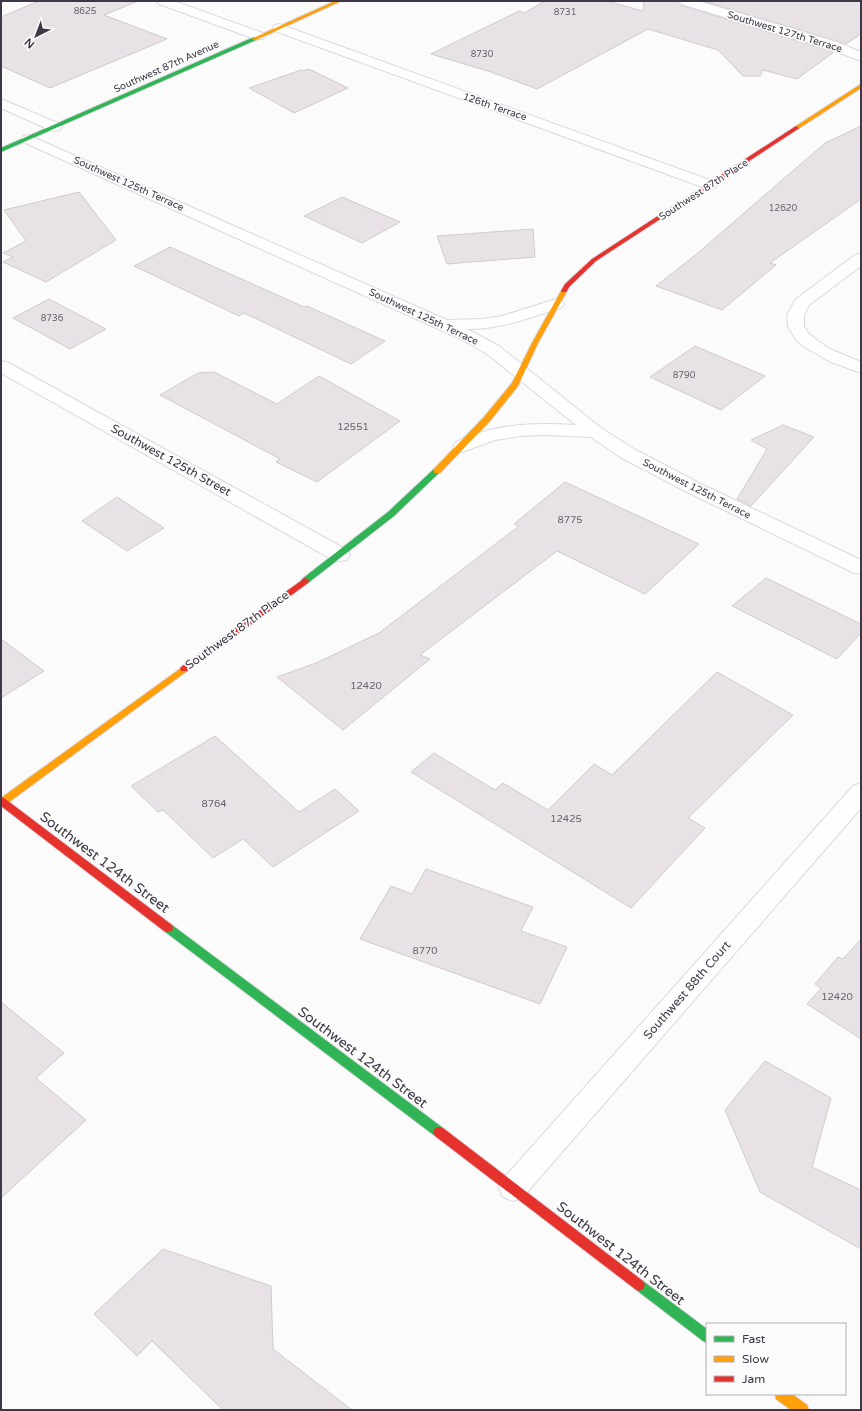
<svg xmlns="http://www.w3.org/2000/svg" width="862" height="1411" font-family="'Varela Round',sans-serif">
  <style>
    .building { fill: #e8e2e6; stroke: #d0cace }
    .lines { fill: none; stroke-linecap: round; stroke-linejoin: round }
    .street-casing { stroke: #dbd8df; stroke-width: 2 }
    .fast-casing { stroke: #dbd8df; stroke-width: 2 }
    .slow-casing { stroke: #dbd8df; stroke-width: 2 }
    .jam-casing { stroke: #dbd8df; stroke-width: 2 }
    .street { fill: #fefefe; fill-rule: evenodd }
    .fast { fill: #30b455; fill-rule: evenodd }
    .slow { fill: #ff9f0a; fill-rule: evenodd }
    .jam { fill: #e5322d; fill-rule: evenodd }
    .labels { text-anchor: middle; stroke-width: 3.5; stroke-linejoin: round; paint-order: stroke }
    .far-number-label { font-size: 9px; fill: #68626d }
    .far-street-label { font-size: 10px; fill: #3e3745; stroke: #fbfbfb }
    .number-label { font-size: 10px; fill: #68626d }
    .street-label { font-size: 12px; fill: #3e3745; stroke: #fbfbfb }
    .near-street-label { font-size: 14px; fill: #3e3745; stroke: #fbfbfb }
  </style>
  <rect width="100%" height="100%" fill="#fbfbfb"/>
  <g class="building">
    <path d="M39,1H136V2L104,15L167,39L50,88L1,66V17Z"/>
    <path d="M545,1H607L643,11L644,1H678L681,5L834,52L797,79L763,70L760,76H743L718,50L648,29L537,89L491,72L431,54L519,11L524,13Z"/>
    <path d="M703,1H861V34L846,44Z"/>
    <path d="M309,69L348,88L294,113L249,88L301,70L303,71Z"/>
    <path d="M861,126V199L770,263L776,265L722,310L656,286L699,252L825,143Z"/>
    <path d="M79,192L116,240L46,282L3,262L13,257L3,253L26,241L4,210Z"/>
    <path d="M342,197L400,222L362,243L304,216Z"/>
    <path d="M533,229L535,257L447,264L437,236Z"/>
    <path d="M170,247L304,307L307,306L385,341L351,364L244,313L239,316L134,266Z"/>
    <path d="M49,299L106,329L70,349L13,318Z"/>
    <path d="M695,346L765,376L721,410L650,377Z"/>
    <path d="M214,372L277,404L319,376L400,421L317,482L276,462L280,459L160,395L198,373Z"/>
    <path d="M783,425L814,437L751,506L737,499L767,449L751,440Z"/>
    <path d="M565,482L699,544L645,594L557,551L420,655L430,659L343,730L277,677L316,663L379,633L519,526L514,524Z"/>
    <path d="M117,497L164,528L127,551L82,521Z"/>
    <path d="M766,578L861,624V633L837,659L732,606Z"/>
    <path d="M1,639L44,671L1,698Z"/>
    <path d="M717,672L793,715L688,818L705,828L631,908L411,772L434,753L495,790L503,783L548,810L594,764L612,775Z"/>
    <path d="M215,736L299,812L335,789L359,811L273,867L243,839L213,858L163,810L158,812L131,786Z"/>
    <path d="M426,869L533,907L521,931L567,947L540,1004L360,939L391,886L412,894Z"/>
    <path d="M861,939V1039L807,1004L821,988L815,984L838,957L843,959Z"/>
    <path d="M1,1002L64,1053L36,1078L86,1120L1,1198Z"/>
    <path d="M765,1061L831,1098L812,1167L861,1190V1249L760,1192L725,1110Z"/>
    <path d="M163,1249L271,1286L273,1349L352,1410H223L152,1341L137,1356L94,1314Z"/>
  </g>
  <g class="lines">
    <g class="street-casing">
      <g id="street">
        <path d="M157,1H174L263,33L265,36L263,39H255L159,4Z"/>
        <path d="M679,1H698L837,42L861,52V61L827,48L681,4Z"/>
        <path d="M279,24L715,182L717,185L715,188L710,189L705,188L275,31L273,28L275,25Z"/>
        <path d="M1,99L60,124L62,127L60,130L55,131L50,130L1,108Z"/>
        <path d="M28,135L447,320L483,319L502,316L550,301L556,299L562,301L564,304L562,307C530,318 501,329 467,329L499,346L601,428L634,449L703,485L861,560V574L854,573L689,493L620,457L591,437L546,435L521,436L495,440L462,452L455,450L453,446C456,441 462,439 468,437C503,423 539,423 576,425L487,354L463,340L23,142L21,139L23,136Z"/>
        <path d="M861,253V266L809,305L804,315V326L808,333L818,341L830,349L861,362V373L831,362L806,348L796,340L788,326L787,315L796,299L855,255Z"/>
        <path d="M1,361L7,362L347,550L350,555L347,560L340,561L333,560L1,373Z"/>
        <path d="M861,783V808L523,1197L513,1201L503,1197L499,1188L503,1179L853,786Z"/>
      </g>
    </g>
    <g class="fast-casing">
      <g id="fast">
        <path d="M254,37L256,38V40L1,152V148Z"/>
        <path d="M434,469H437L441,471L394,516L308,583H302L301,581L302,579L388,512Z"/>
        <path d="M168,924L172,925L443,1128L445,1132L443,1136L439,1137L435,1136L164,931L163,928L164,925Z"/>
        <path d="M639,1279L643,1281L707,1329V1343L703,1341L635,1289L633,1285L635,1281Z"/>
      </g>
    </g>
    <g class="slow-casing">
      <g id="slow">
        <path d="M335,1H341L256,40L251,39Z"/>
        <path d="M861,84V88L798,129L793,128Z"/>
        <path d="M564,289L567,291L538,343L518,386L490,421L440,473H434V469L484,417L512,383L532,343L561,291Z"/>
        <path d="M184,666L187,667L188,669L187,671L5,805H1V798Z"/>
        <path d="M775,1394H792L807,1405L809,1410H791L776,1399Z"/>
      </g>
    </g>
    <g class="jam-casing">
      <g id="jam">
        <path d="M796,126L799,128L798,129L596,261L570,286L566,292H562L561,291L565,284L592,259Z"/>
        <path d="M305,578L308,579L309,581L308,583L187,671H181L180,669L181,667Z"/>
        <path d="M1,797L4,798L172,925L173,928L172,931L168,932L164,931L1,806Z"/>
        <path d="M439,1127L443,1128L643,1281L645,1285L643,1289L639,1291L635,1289L435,1136L433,1132L435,1128Z"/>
      </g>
    </g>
    <use href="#street" class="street"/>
    <use href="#fast" class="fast"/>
    <use href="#slow" class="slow"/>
    <use href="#jam" class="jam"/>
  </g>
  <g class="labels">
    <g class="far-number-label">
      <text x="85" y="14">8625</text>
      <text x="565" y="15">8731</text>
      <text x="482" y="57">8730</text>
      <text x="783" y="211">12620</text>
      <text x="52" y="321">8736</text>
      <text x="684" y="378">8790</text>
    </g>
    <g class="far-street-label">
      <text transform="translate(785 31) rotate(17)" y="4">Southwest 127th Terrace</text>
      <text transform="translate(166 66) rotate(-24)" y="4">Southwest 87th Avenue</text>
      <text transform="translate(495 106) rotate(19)" y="4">126th Terrace</text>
      <text transform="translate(129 183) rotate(24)" y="4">Southwest 125th Terrace</text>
      <text transform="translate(703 189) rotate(-33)" y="4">Southwest 87th Place</text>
      <text transform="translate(424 316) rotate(25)" y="4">Southwest 125th Terrace</text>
      <text transform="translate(697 488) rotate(27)" y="4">Southwest 125th Terrace</text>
    </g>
    <g class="number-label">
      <text x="353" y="430">12551</text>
      <text x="570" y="523">8775</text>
      <text x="366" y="689">12420</text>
      <text x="214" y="807">8764</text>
      <text x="566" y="822">12425</text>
      <text x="425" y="954">8770</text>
      <text x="837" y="1000">12420</text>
    </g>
    <g class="street-label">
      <text transform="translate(171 460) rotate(29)" y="4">Southwest 125th Street</text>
      <text transform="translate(237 630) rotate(-36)" y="4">Southwest 87th Place</text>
      <text transform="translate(687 990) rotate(-49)" y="4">Southwest 88th Court</text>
    </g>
    <g class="near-street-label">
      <text transform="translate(105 862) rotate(37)" y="5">Southwest 124th Street</text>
      <text transform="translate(363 1057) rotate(37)" y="5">Southwest 124th Street</text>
      <text transform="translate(621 1253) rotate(38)" y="5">Southwest 124th Street</text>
    </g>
  </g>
  <rect width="862" height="1411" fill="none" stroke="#3e3745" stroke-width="4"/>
  <rect x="706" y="1323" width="140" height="72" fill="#fbfbfb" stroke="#afadb2"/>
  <rect x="714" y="1336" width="20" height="6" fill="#30b455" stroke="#afadb2"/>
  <text x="742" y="1343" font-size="12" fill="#3e3745">Fast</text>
  <rect x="714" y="1356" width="20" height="6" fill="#ff9f0a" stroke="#afadb2"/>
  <text x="742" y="1363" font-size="12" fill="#3e3745">Slow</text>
  <rect x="714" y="1376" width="20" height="6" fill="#e5322d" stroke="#afadb2"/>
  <text x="742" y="1383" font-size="12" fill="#3e3745">Jam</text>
  <g transform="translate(36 36) rotate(222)" stroke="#fbfbfb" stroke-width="3" paint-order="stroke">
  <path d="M0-3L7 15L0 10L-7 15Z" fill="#3e3745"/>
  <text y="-6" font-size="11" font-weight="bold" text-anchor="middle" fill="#3e3745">N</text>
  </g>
</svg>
